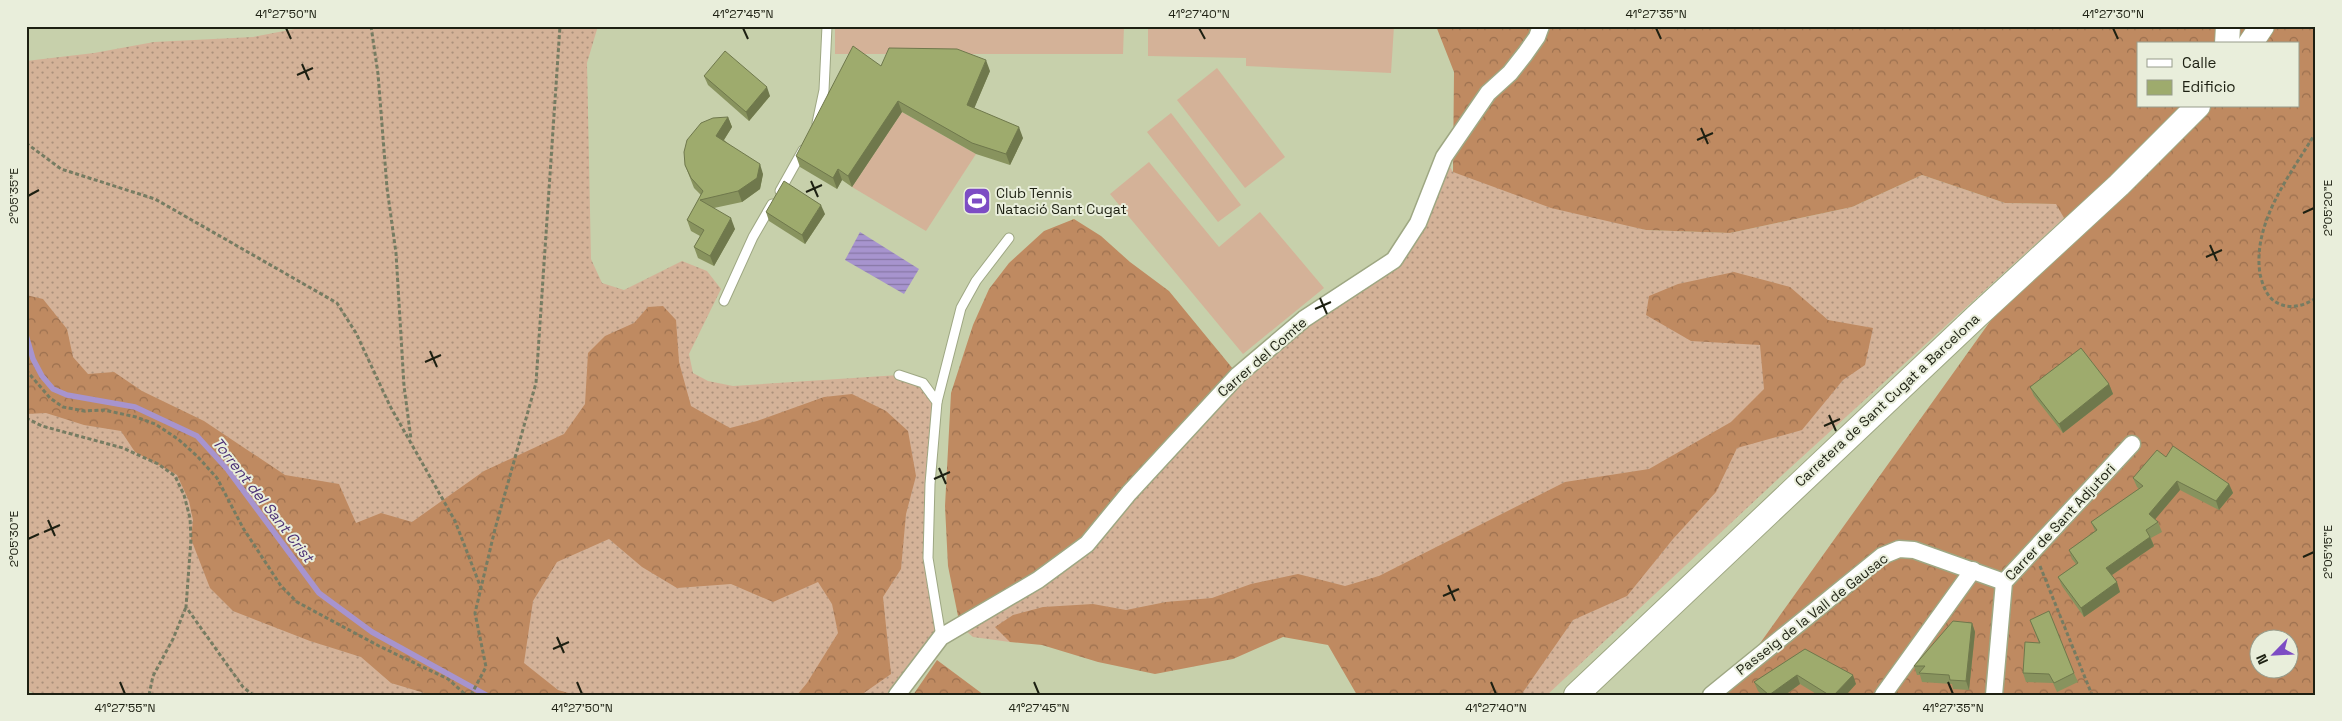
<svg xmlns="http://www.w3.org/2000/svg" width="2342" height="721" font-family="'Space Grotesk',sans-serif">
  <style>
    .grass { fill: url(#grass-dots) }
    .forest { fill: url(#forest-crowns); fill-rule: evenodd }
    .pitch { fill: #d4b298 }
    .water { fill: url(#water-rules) }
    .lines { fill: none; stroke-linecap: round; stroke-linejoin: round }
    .stream { stroke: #a794ce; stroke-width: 5.5 }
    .lane-casing { stroke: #9ea783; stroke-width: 11 }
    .street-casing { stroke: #9ea783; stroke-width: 19 }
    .secondary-casing { stroke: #9ea783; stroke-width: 26 }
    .path { stroke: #767c62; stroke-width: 3; stroke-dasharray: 4 2.5; stroke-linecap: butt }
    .lane { stroke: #fff; stroke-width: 9 }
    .street { stroke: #fff; stroke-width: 16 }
    .secondary { stroke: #fff; stroke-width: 24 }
    .wall { fill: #88935e }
    .shaded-wall { fill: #6f784c }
    .building { fill: #9eab6d; stroke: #6f784c }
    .ticks { fill: none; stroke: #1d2012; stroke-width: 2 }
    .labels { text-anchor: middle; stroke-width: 4; stroke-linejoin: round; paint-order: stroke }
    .poi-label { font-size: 14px; fill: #1d2012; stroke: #e9eedb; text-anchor: start }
    .street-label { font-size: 14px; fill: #1d2012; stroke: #e9eedb }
    .water-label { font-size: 15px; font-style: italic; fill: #4c3076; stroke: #e9eedb }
    .neatline { fill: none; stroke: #1d2012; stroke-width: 2 }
    .ticks-label { font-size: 12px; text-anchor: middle; fill: #1d2012 }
  </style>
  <defs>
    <pattern id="grass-dots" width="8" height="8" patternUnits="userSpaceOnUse" patternTransform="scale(1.25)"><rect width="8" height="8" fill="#d4b298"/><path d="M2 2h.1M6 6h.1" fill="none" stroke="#ab907b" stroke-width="1.8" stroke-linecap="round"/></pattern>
    <pattern id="forest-crowns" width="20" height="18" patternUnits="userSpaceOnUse" patternTransform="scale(1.25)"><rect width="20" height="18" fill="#bf8a61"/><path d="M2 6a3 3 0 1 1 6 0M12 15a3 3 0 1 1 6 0" fill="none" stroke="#9b704f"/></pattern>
    <pattern id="water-rules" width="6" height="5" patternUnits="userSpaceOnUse" patternTransform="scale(1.25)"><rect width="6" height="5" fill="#a794ce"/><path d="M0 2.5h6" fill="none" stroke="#8778a6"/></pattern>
  </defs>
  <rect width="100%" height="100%" fill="#c7d0ab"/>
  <g class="grass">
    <path d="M310,26H598L587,63L591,259L602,283L624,290L682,261L707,271L721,289L689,354L693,373L708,381L733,386L899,375L923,383L937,402L928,558L941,637L897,695H38L26,690V61L94,53L154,42L253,37Z"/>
    <path d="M1444,157L1453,172L1646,230L1730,233L1852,207L1922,175L2005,203L2057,204L2064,218L1778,479L1547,695H1449L1399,617L1072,629L1010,642L973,637L960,626L1232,380L1394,260Z"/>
  </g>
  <g class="forest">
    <path d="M1436,26H2316V695H1723L2064,218L2056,204L2005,203L1922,175L1852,207L1730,233L1646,230L1551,208L1453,172L1454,72ZM2138,44H2298V106H2138ZM2260,638H2290V668H2260Z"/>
    <path d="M1074,219L1101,236L1130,262L1169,291L1238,375L1087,544L960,626L948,566L945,506L951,393L973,325L989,289L1009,263L1044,231Z"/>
    <path d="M1734,272L1790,287L1828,320L1873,328L1865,365L1843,380L1802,430L1737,448L1716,492L1673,539L1627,596L1573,620L1521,695H1357L1328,645L1283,637L1233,659L1155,674L1098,662L1042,645L1010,642L995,627L1013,615L1043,607L1093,604L1126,610L1166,602L1212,598L1251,584L1298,574L1345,586L1379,576L1565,482L1649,469L1731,422L1764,389L1760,345L1691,341L1646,315L1649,296L1678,284Z"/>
    <path d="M26,295L43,299L67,329L73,357L88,374L114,372L142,391L204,421L285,475L339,484L356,523L381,513L412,522L484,471L564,434L585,404L588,353L605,336L634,323L648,307L663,306L676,320L679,362L691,406L730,428L757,421L824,397L852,394L886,411L908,431L916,476L906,514L901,569L883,597L891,674L861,695H797L807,683L838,633L832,604L818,582L773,602L731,584L677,588L642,567L609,539L557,562L533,601L524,663L558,690L575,695H431L391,683L361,657L310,641L233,611L210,588L191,539L193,520L189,501L177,475L135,452L121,431L84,425L46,413L26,414Z"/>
    <path d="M937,660L984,695H913Z"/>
  </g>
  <g class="pitch">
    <path d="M835,26H1124L1123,54H835Z"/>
    <path d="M1148,26H1394L1391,73L1246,66V58L1148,56Z"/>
    <path d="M1217,68L1285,157L1245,188L1177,100Z"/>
    <path d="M902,112L976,154L926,231L852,187Z"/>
    <path d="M1171,113L1241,205L1218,222L1147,132Z"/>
    <path d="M1149,162L1219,247L1260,212L1324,288L1243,354L1110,194Z"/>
  </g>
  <path class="water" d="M860,232L919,269L904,294L845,260Z"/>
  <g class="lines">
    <path class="stream" d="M26,335L33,359L42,376L53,389L67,395L135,407L197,436L228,470L319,593L372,632L486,695"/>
    <g class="lane-casing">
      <g id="lane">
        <path d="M817,123L824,90L827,26"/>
        <path d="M780,191L803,150"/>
        <path d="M724,301L753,237L772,204"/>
        <path d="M899,375L923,383L937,402L930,484L928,558L941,637"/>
        <path d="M937,402L961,308L976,281L1009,238"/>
      </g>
    </g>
    <g class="street-casing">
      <g id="street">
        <path d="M897,695L941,637L1038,580L1087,544L1129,493L1238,375L1304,319L1394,260L1418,223L1444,157L1488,93L1510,73L1525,54L1537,37L1541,26"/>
        <path d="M1711,695L1882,556L1899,549L1914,550L2004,582"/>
        <path d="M1883,695L1973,570"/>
        <path d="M1994,695L2004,582L2132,444"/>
      </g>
    </g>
    <g class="secondary-casing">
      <g id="secondary">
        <path d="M2227,44L2228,26"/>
        <path d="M2250,44L2262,26"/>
        <path d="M1576,695L1977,316L2119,185L2198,106"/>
      </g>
    </g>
    <g class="path">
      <path d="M371,26L378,74L387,188L396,253L404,386L411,439"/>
      <path d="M2316,132C2291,174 2252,222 2260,274C2262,283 2266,295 2274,301C2288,310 2302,307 2316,298"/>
      <path d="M26,143L61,169L155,199L337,303L356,333L390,406L455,521L481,588"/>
      <path d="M26,370L50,398L63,407L84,411L104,410L136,417L155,424L178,439L197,456L217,478L243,528L281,586L297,602L379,646L448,679L466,695"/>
      <path d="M26,418L42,426L123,448L158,464L175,476L184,495L190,518L191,539L186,607L243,687L253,695"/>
      <path d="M2040,566L2092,695"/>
      <path d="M149,695L153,676L173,639L186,607"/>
      <path d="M471,695L486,667L475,613L495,529L536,383L560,26"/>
    </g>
    <use href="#lane" class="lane"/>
    <use href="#street" class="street"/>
    <use href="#secondary" class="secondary"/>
  </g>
  <g class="wall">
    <path d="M881,66L990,71L974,108L1023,138L1010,165L976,154L902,112L852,187L842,180L837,189L800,167L796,156Z"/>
    <path d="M704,76L770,96L749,121L708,85Z"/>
    <path d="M728,117L732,127L724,140L763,174L760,189L742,202L714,208L735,229L714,266L698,258L694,247L700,236L691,231L687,220L701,195L694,188L685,165Z"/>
    <path d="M766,212L825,214L805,244L769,221Z"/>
    <path d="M2109,384L2113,394L2063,433L2034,396L2030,387Z"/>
    <path d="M2166,457L2229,484L2233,493L2219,510L2180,490L2155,519L2158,522L2162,532L2151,538L2154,546L2112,575L2120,592L2084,617L2062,586L2058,577L2076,564L2072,559L2069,550L2095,531L2091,522L2139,489L2137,487L2133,478Z"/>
    <path d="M2030,620L2074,673L2078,682L2057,692L2053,683L2026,682L2023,673L2039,643Z"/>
    <path d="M1972,623L1975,632L1969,690L1953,689L1952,684L1922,682L1920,675H1917L1914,666Z"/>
    <path d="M1805,649L1856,684L1846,695H1818L1800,684L1785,695H1762L1758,691L1754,682Z"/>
  </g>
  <g class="shaded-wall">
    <path d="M986,60L990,71L971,116L967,105Z"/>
    <path d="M767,87L770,96L749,121L746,112Z"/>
    <path d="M898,101L902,112L852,187L848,176Z"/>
    <path d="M728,117L732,127L720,146L716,136Z"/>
    <path d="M1019,127L1023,138L1010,165L1006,154Z"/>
    <path d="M760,164L763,174L760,189L742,202L738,191Z"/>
    <path d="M838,169L842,180L837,189L833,178Z"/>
    <path d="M821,205L825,214L805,244L802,235Z"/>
    <path d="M731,218L735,229L714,266L710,256Z"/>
    <path d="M2109,384L2113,394L2063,433L2059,424Z"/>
    <path d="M2177,481L2180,490L2152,523L2149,514Z"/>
    <path d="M2229,484L2233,493L2219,510L2216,501Z"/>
    <path d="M2150,537L2154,546L2109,577L2106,568Z"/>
    <path d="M2117,582L2120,592L2084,617L2081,608Z"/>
    <path d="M1972,623L1975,632L1969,690L1966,681Z"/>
    <path d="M1797,675L1800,684L1785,695H1769Z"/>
    <path d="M1853,675L1856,684L1846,695H1834Z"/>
  </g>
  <g class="building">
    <path d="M853,46L881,66L889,48L957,49L986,60L967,105L1019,127L1006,154L972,143L898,101L848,176L838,169L833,178L796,156Z"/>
    <path d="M725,51L767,87L746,112L704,76Z"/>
    <path d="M728,117L716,136L760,164L757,178L738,191L700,200L731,218L710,256L694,247L704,230L687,220L703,191L691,178L685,165L684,152L687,140L701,123L713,118Z"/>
    <path d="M784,181L821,205L802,235L766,212Z"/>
    <path d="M2081,348L2109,384L2059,424L2030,387Z"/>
    <path d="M2173,446L2229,484L2216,501L2177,481L2149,514L2158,522L2146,530L2150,537L2106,568L2117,582L2081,608L2058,577L2078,563L2069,550L2097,530L2091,522L2143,486L2133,478L2157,450L2166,457Z"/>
    <path d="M2049,611L2074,673L2054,683L2049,674L2023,673L2025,642L2040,643L2030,620Z"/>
    <path d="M1953,621L1972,623L1966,681L1950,680L1949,675L1919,673L1925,666H1914Z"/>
    <path d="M1805,649L1853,675L1834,695H1829L1797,675L1769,695L1754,682Z"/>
  </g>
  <path class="ticks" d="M286,28L291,39M743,28L748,39M1199,28L1205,39M1656,28L1661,39M2113,28L2118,39M302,64L309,80M297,75L313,68M1701,128L1708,144M1697,140L1713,133M811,181L818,197M806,192L822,185M28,196L39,190M2303,213L2314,208M2210,245L2217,261M2206,257L2222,250M1320,298L1327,314M1315,309L1331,302M430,351L437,367M425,362L441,355M1829,415L1836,431M1824,426L1840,419M939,468L946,484M934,479L950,472M48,520L55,536M44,532L60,525M28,539L39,534M2303,557L2314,552M1448,585L1455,601M1443,596L1459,589M557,637L564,653M553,649L569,642M120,682L125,694M577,682L582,694M1034,682L1039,694M1491,682L1496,694M1948,682L1953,694"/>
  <defs>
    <g id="stadium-square" transform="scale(1.4375)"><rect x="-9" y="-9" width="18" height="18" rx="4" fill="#7d4cc4" stroke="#e9eedb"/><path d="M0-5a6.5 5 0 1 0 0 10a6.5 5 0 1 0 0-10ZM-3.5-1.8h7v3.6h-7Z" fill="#fff"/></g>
  </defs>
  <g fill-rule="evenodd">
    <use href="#stadium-square" x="977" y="201"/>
  </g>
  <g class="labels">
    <g class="poi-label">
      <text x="996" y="198">Club Tennis<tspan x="996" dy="16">Natació Sant Cugat</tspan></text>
    </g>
    <g class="street-label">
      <text transform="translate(1262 357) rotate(-41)" y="5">Carrer del Comte</text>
      <text transform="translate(1887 400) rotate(-43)" y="5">Carretera de Sant Cugat a Barcelona</text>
      <text transform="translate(2060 522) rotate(-47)" y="5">Carrer de Sant Adjutori</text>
      <text transform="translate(1812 614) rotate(-38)" y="5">Passeig de la Vall de Gausac</text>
    </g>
    <g class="water-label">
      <text transform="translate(263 500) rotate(52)" y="5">Torrent del Sant Crist</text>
    </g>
  </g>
  <rect width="2342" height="721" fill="none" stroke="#e9eedb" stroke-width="55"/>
  <rect x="2137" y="42" width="162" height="65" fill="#e9eedb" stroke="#979c8b"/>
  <rect x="2147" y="59" width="25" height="8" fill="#ffffff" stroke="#979c8b"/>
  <text x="2182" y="68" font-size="15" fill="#1d2012">Calle</text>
  <rect x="2147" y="80" width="25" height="15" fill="#9eab6d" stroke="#979c8b"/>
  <text x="2182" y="92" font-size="15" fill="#1d2012">Edificio</text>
  <g transform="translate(2274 654) rotate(246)"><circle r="24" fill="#e9eedb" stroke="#979c8b"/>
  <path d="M0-4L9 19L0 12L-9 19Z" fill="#7d4cc4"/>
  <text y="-8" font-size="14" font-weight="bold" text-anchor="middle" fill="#1d2012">N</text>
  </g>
  <rect x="28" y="28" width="2286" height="666" class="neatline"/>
  <g class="ticks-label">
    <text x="286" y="18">41°27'50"N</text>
    <text x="743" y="18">41°27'45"N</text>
    <text x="1199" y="18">41°27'40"N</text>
    <text x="1656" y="18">41°27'35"N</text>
    <text x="2113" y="18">41°27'30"N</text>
    <text transform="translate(14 196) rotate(-90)" y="4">2°05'35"E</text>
    <text transform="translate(2328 208) rotate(-90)" y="4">2°05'20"E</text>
    <text transform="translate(14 539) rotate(-90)" y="4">2°05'30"E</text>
    <text transform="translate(2328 552) rotate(-90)" y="4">2°05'15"E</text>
    <text x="125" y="712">41°27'55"N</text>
    <text x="582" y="712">41°27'50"N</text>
    <text x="1039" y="712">41°27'45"N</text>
    <text x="1496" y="712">41°27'40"N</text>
    <text x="1953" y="712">41°27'35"N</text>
  </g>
</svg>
